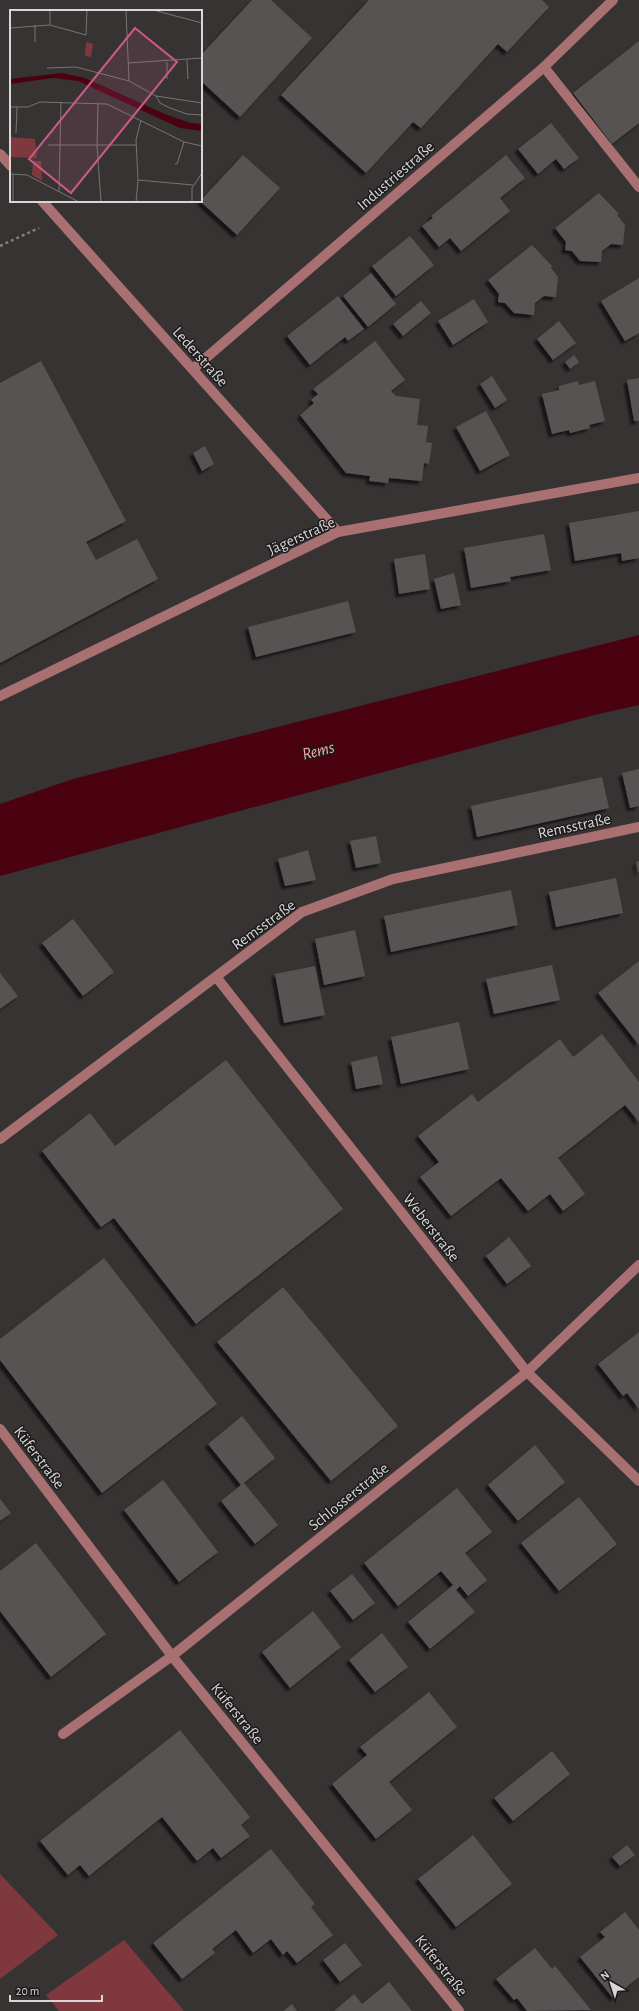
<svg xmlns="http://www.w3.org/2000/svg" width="639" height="2011" font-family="'Alegreya Sans',sans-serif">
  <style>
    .green { fill: #7f383e }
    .water { fill: #4a0211 }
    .building { fill: #585353; filter: url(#shadow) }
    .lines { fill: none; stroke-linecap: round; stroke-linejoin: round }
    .path { stroke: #817e7e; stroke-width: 2.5; stroke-dasharray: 3 3; stroke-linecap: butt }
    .minor { stroke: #a87071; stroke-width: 10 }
    .labels { text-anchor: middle; stroke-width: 3; stroke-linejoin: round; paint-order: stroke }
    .street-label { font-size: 16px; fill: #d8d6d6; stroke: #1d1b1b }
    .water-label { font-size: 17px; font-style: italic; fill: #fea6a9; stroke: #1d1b1b }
    .inset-road { fill: none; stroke: #777474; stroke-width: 1 }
    .view { fill: #ca5a86; fill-opacity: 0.15; stroke: #ca5a86; stroke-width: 2 }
    .inset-edge { fill: none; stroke: #d8d6d6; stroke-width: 2 }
  </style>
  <defs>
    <filter id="shadow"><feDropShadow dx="-3.5" dy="3.5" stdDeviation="1" flood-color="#0009"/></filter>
  </defs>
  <rect width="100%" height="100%" fill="#373333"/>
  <g class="green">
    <path d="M0,1874L58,1935L0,1979Z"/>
    <path d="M124,1940L184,2011H59L46,1995Z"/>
  </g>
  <path class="water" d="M639,635V705L594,715L0,876V804L73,779Z"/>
  <g class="building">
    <path d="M252,0H271L312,38L240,117L201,81V55Z"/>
    <path d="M369,0H542L549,7L507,52L498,44L421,128L413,122L366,173L281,95Z"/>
    <path d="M639,41V123L612,144L573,93Z"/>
    <path d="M551,123L579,158L564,169L556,159L538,174L518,149Z"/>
    <path d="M243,155L280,188L237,235L201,202V200Z"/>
    <path d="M506,155L525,178L500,198L510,211L461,251L450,238L439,247L422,226L433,218L431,216Z"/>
    <path d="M599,193L619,214L617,215L625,225L623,245L611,244L602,251L601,262L580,261L572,251L565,250L566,242L555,228Z"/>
    <path d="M410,236L434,265L396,296L372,266Z"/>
    <path d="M532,245L552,266L551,268L558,277L556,297L544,296L535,303L534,315L514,313L505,303L498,302L499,294L488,280Z"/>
    <path d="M371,273L396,304L368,327L343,296Z"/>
    <path d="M639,278V333L625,341L601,301Z"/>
    <path d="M338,296L364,329L348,341L345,337L310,365L287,336Z"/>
    <path d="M474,299L488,322L453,345L438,321Z"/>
    <path d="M421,301L431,313L403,336L393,324Z"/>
    <path d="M559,321L576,343L553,360L537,339Z"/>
    <path d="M375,341L405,380L391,391L396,396L420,399L417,425L428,426L426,442L432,443L429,464L424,463L422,481L389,478L388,483L369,481L370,476L346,473L300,415L314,403L311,400L318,394L313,389Z"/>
    <path d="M574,355L579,362L570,369L565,362Z"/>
    <path d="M41,361L126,521L86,542L96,560L137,539L158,579L0,663V383Z"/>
    <path d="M492,376L507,400L495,408L480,384Z"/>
    <path d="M639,378V421H634L627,380Z"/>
    <path d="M578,381L579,385L595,381L605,421L589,425L590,428L570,433L569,430L552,434L542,394L559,390V386Z"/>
    <path d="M486,411L510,455L480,471L456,427Z"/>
    <path d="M205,446L214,464L202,471L193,453Z"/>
    <path d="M639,511V558L622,561L621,553L575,561L569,523Z"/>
    <path d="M544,534L551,570L510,577L511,581L471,588L464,548Z"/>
    <path d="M425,554L430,589L399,594L394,559Z"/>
    <path d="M454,573L461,605L441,609L434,579Z"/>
    <path d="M348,601L356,632L256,657L248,627Z"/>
    <path d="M639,769V806L630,808L622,773Z"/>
    <path d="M602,777L609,808L477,837L471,806Z"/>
    <path d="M376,836L381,863L356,868L350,841Z"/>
    <path d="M308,850L316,880L285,886L278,859Z"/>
    <path d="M639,861V872H638L636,862Z"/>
    <path d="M616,878L623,913L556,927L549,892Z"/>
    <path d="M511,890L518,925L391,952L384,916Z"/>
    <path d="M73,919L114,972L83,996L42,943Z"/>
    <path d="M355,930L365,976L324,985L315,939Z"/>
    <path d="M639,961V1045L598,993Z"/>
    <path d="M552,965L560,1000L494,1014L486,979Z"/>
    <path d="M315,966L325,1015L284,1023L275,974Z"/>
    <path d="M0,973L18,996L0,1009Z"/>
    <path d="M459,1022L469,1069L401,1084L391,1037Z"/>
    <path d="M602,1034L639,1082V1122L625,1105L558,1158L585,1194L563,1211L550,1194L528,1211L501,1178L451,1216L420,1177L439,1162L418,1136L472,1094L478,1102L560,1039L573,1057Z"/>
    <path d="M377,1056L383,1084L356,1089L351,1062Z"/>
    <path d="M226,1060L343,1209L196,1324L114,1218L101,1227L42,1151L90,1113L115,1146Z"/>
    <path d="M509,1237L531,1266L507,1284L486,1256Z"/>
    <path d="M104,1258L217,1404L102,1493L0,1360V1339Z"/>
    <path d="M283,1287L398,1426L331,1481L217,1342Z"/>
    <path d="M639,1332V1409L627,1393L623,1396L598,1364Z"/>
    <path d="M242,1416L275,1458L244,1483L278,1525L255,1544L221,1501L241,1485L208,1444Z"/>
    <path d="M535,1445L565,1482L518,1521L488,1485Z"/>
    <path d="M163,1480L218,1552L179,1582L124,1510Z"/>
    <path d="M457,1488L492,1532L465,1553L487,1580L468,1596L460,1586L456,1590L475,1612L430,1649L408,1622L453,1585L441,1571L398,1606L364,1563Z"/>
    <path d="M579,1497L617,1544L559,1591L521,1543Z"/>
    <path d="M0,1499L11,1513L0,1521Z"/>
    <path d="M36,1543L106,1634L51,1677L0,1611V1571Z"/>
    <path d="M352,1574L375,1603L353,1620L330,1591Z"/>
    <path d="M313,1611L341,1647L290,1688L262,1652Z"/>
    <path d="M382,1633L408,1667L375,1692L349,1660Z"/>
    <path d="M429,1692L457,1727L389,1782L412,1810L376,1839L332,1784L367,1755L360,1747Z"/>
    <path d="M180,1730L250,1817L241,1825L250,1836L221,1858L213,1848L197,1861L162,1817L89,1876L80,1865L68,1875L40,1841Z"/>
    <path d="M552,1751L570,1774L513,1821L494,1798Z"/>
    <path d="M473,1835L512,1884L456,1927L418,1879Z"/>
    <path d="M627,1845L635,1855L620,1866L612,1857Z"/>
    <path d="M271,1849L315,1904L311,1907L333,1935L297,1963L287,1951L283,1955L271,1939L253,1953L236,1930L212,1949L215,1953L182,1979L153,1943Z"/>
    <path d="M625,1912L639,1930V1977L613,1998L580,1957L605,1937L600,1932Z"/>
    <path d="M345,1943L362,1965L340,1982L323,1960Z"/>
    <path d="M535,1948L552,1969L555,1966L591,2010L527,2011L517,1998L514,2000L496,1979Z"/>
    <path d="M389,1982L412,2011H334L354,1994L362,2004Z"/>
    <path d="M292,2004L297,2011H283Z"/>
  </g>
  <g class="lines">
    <path class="path" d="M0,246L39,228"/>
    <g class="minor">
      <path d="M544,67L639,187"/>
      <path d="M0,154L11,166"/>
      <path d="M42,201L338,532"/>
      <path d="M193,369L544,67L613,0"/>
      <path d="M0,696L338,532L639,478"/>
      <path d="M217,978L527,1372L639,1481"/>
      <path d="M0,1139L302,912L393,879L639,827"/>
      <path d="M0,1429L172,1656L459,2011"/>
      <path d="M63,1734L172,1656L527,1372L639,1265"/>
    </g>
  </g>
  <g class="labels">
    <g class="street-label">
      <text transform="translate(395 175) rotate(-41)" y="6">Industriestraße</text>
      <text transform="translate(201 356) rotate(48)" y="6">Lederstraße</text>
      <text transform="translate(301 535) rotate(-24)" y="6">Jägerstraße</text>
      <text transform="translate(574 825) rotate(-12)" y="6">Remsstraße</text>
      <text transform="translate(263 924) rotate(-36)" y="6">Remsstraße</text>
      <text transform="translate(432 1227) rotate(52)" y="6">Weberstraße</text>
      <text transform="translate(40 1457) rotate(53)" y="6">Küferstraße</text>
      <text transform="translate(348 1496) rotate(-39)" y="6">Schlosserstraße</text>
      <text transform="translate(238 1713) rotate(51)" y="6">Küferstraße</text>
      <text transform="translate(442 1965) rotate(51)" y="6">Küferstraße</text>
    </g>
    <g class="water-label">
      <text transform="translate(318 750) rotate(-14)" y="6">Rems</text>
    </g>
  </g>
  <g transform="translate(10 10)">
    <rect width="192" height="192" fill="#373333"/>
    <path d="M76,32L83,34L81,47L75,46ZM0,127L25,129L27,148L0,147ZM23,151H31L32,171L22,165Z" fill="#7f383e"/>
    <path d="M51,63L75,68L155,104L180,113L192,114V121L170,118L68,71L43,68L0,74V69Z" fill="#4a0211"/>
    <path class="inset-road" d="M116,0L119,71M143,0L192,13M40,15V0M0,18L40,15L76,25L77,0M25,32V15M177,50L178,69M118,53L192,48M37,58L66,57L119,71L146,86L192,93M157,69V52M146,86L150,93L160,98L177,104L192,105M88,94L87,136L91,192M0,97H18L30,92L97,94L174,132L192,136M6,123L7,97M38,135H126M165,154H167L174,132M0,164L17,165L69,192M128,170L183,175M49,182L51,92M3,192V164M126,192L128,170L126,130L131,110M182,192V178L192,163"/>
    <path class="view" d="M125,18L167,52L61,183L19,149Z"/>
    <rect width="192" height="192" class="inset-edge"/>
  </g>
  <g transform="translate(611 1983) rotate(321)" stroke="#1d1b1b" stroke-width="3" paint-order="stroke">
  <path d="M0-3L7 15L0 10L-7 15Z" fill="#d8d6d6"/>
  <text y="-6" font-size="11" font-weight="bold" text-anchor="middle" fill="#d8d6d6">N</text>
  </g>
  <path d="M10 1995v6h92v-6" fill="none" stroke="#d8d6d6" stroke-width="2"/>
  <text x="16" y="1995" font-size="12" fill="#d8d6d6" stroke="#1d1b1b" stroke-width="3" paint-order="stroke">20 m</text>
</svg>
